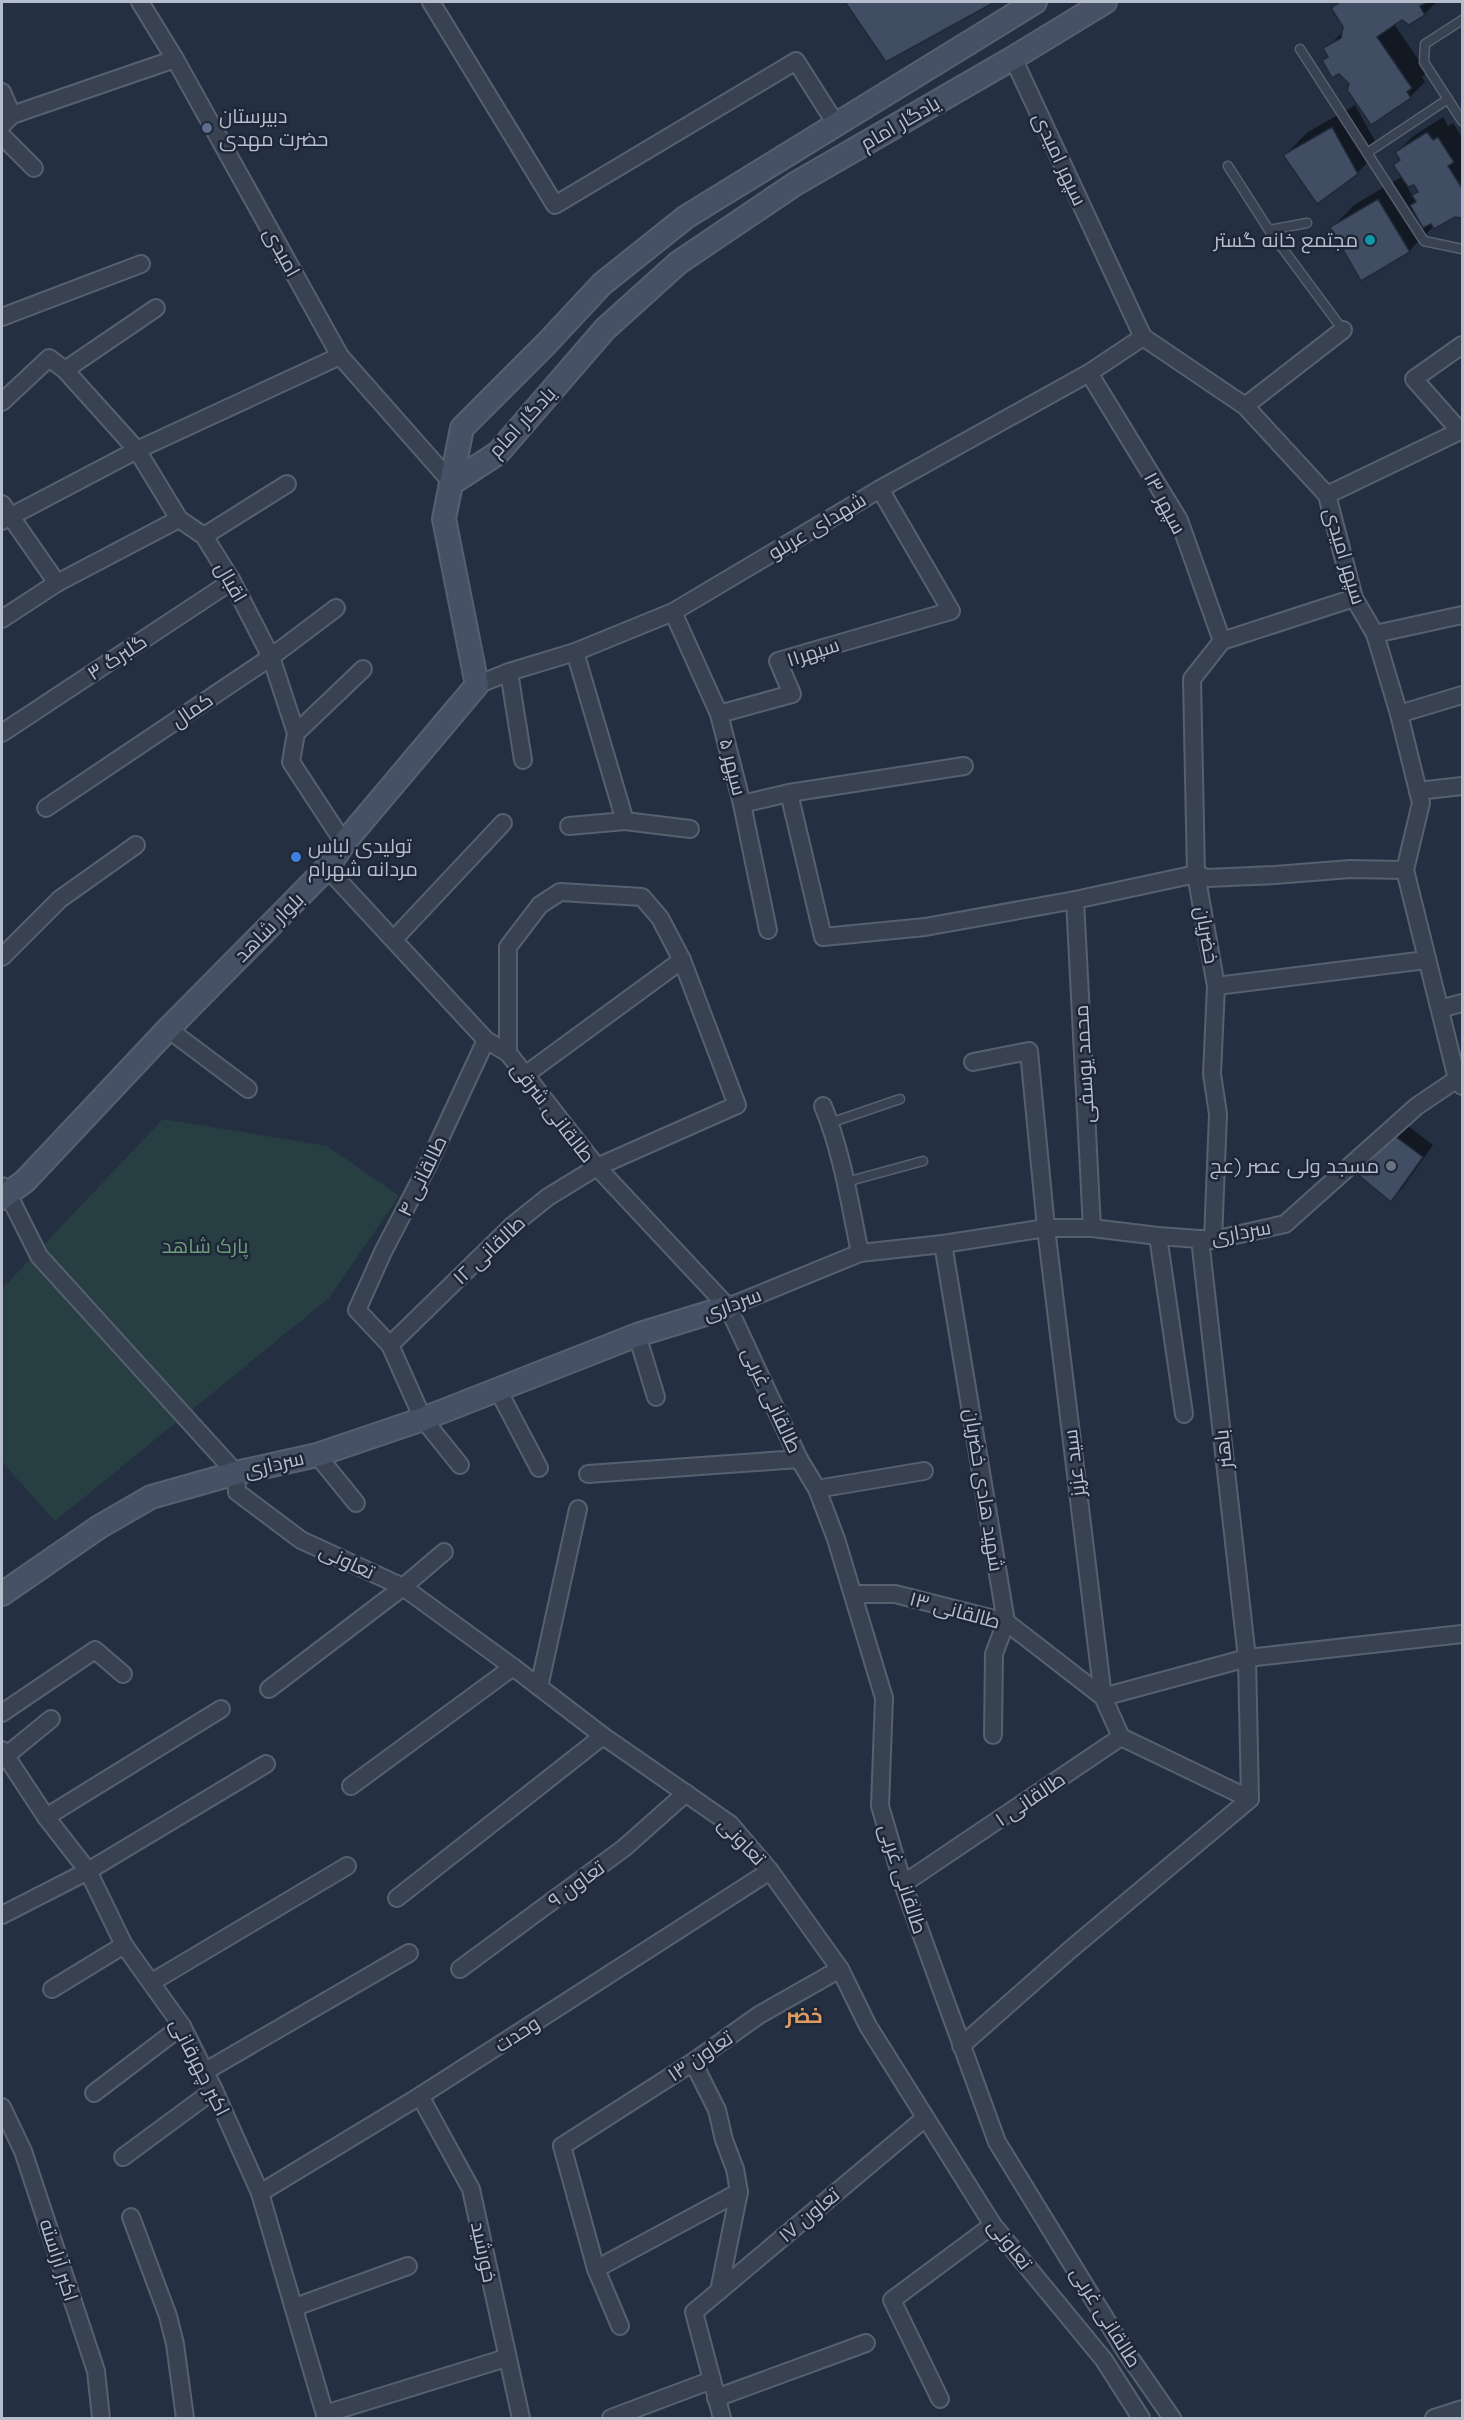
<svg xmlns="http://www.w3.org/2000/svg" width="1464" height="2420" font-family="Quicksand,Cairo,sans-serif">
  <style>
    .green { fill: #273e43 }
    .shadow { fill: #0007; fill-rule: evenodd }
    .building { fill: #404d62; stroke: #202939; stroke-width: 1.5 }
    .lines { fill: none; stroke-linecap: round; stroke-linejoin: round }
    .service-casing { stroke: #57606f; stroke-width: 11 }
    .minor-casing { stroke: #57606f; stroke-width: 20 }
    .secondary-casing { stroke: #57606f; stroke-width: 26 }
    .service { stroke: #394251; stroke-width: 8 }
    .minor { stroke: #394251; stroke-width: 16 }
    .secondary { stroke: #475165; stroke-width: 22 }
    .service-dot { fill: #5c6f8a; stroke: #1e2737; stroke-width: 2 }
    .culture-dot { fill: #0f9aa8; stroke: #1e2737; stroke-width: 2 }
    .shop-dot { fill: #3f7fe0; stroke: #1e2737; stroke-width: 2 }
    .worship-dot { fill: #6b7280; stroke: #1e2737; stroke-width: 2 }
    .labels { text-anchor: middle; stroke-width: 5; stroke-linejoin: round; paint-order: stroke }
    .poi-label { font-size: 20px; fill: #b6bdcc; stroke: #1e2737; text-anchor: start }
    .street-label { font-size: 20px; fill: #b6bdcc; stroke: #1e2737 }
    .park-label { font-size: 20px; fill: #6c9e79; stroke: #1e2737 }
    .neighbourhood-label { font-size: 21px; font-weight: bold; fill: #db9b62; stroke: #1e2737 }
  </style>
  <rect width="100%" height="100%" fill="#243042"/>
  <path class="green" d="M163,1119L327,1146L399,1196L329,1298L55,1521L2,1462V1289Z"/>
  <g class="shadow">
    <path d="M847,2H992L886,60Z"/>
    <path d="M1339,2H1437L1424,14L1402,18L1394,24L1427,72L1422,77L1425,82L1410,97L1351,83L1324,61L1329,56L1325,49L1344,31L1345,27L1333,8Z"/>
    <path d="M1355,105L1380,150L1357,173L1285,155L1308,132Z"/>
    <path d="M1443,117L1448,126L1453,123L1462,137V216H1455L1434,226L1409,251L1332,228L1354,205L1403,176L1401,159L1397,152L1412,137ZM1414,183L1419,191L1413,197L1407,186Z"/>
    <path d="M1408,1126L1433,1145L1402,1189L1391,1200L1359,1174Z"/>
  </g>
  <g class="building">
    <path d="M845,2H995L886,62Z"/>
    <path d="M1340,2H1428L1420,6L1425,15L1409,25L1402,20L1377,37L1412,88L1407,92L1411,98L1371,125L1347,90L1349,84L1339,74L1332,78L1322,60L1328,57L1323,48L1341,38L1343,27L1331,8Z"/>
    <path d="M1332,127L1358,174L1317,204L1283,155Z"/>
    <path d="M1427,132L1433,140L1438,137L1454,162L1448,166L1462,188V218L1455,217L1434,229L1431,224L1423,228L1410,205L1416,202L1412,195L1418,192L1414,185L1408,187L1393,165L1400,160L1395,152Z"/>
    <path d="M1378,199L1410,252L1361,281L1330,227Z"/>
    <path d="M1395,1136L1423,1157L1391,1202L1357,1174Z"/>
  </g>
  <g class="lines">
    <g class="service-casing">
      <g id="service">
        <path d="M1462,20L1425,44L1424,62L1462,121"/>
        <path d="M1300,49L1424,241L1462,249"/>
        <path d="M1367,153L1448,99"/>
        <path d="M1228,166L1269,230L1343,330"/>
        <path d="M1269,230L1307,223"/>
        <path d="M830,1123L900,1099"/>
        <path d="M846,1182L923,1161"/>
      </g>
    </g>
    <g class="minor-casing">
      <g id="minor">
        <path d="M140,2L175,59L340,356L452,483"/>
        <path d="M431,2L555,205L796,61L836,124"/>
        <path d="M1013,58L1143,337L1245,406L1327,495L1354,598L1375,634L1399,714L1421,803L1405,870L1457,1079L1462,1086"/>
        <path d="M2,92L12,115"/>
        <path d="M2,125L12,115L175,59"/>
        <path d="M2,136L34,168"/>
        <path d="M2,317L141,264"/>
        <path d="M65,370L156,308"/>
        <path d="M1089,373L1179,520L1222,641"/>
        <path d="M2,402L49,358L65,370L137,450L179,519L204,536L232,581L271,657L296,733L291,762L344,843"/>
        <path d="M1245,406L1343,330"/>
        <path d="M1327,495L1460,431L1414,379L1462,345"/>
        <path d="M2,504L57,583"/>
        <path d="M2,521L137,450L340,356"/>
        <path d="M204,536L287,484"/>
        <path d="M673,612L719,714L742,804L768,930"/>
        <path d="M2,619L57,583L179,519"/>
        <path d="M1375,634L1462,615"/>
        <path d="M1222,641L1354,598"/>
        <path d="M575,652L625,821"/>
        <path d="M509,672L523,760"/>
        <path d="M477,685L509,672L575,652L673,612L880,489L1089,373L1143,337"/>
        <path d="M719,714L792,694L778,661L951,611L880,489"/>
        <path d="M1399,714L1462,695"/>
        <path d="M2,733L232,581"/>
        <path d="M296,733L363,669"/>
        <path d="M1418,791L1462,786"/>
        <path d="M789,793L823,937L925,927L1075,900L1196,874L1207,878L1275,875L1350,869L1405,870"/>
        <path d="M742,804L789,793L964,766"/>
        <path d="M46,808L271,657L336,608"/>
        <path d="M569,826L625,821L690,829"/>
        <path d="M327,868L486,1040L508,1053L597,1167L728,1307L799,1459L817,1489L836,1539L884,1698L880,1806L903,1884L997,2142L1124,2349L1172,2418"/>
        <path d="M1075,900L1092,1228"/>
        <path d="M394,939L503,823"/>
        <path d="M2,957L60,899L136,845"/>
        <path d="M1216,986L1426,960"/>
        <path d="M1440,1009L1462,1003"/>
        <path d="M168,1029L248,1089"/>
        <path d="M525,1075L682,960"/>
        <path d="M823,1106C842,1152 850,1204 860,1253"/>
        <path d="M2,1186L7,1192L39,1256L236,1473L237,1492L301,1540L403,1587L513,1667L603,1736L730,1824L770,1871L840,1969L868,2026L993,2225L1104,2360L1141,2418"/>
        <path d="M1158,1236L1184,1414"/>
        <path d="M1213,1240L1218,1114L1212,1074L1216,986L1196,874L1192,679L1222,641"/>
        <path d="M943,1244L1006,1622L994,1654L993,1735"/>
        <path d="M728,1307L860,1253L943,1244L1046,1228H1092L1158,1236L1213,1240L1285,1224L1417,1106L1457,1079"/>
        <path d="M637,1335L656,1397"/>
        <path d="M390,1345L513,1225L548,1197L597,1167L737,1105L682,960L660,918L642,897L560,892L540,905L508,947V1053"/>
        <path d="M498,1390L539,1468"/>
        <path d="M317,1455L356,1503"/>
        <path d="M460,1465L423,1419L390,1345L357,1310L383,1252L426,1169L486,1040"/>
        <path d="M588,1474L799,1459"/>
        <path d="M817,1489L924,1471"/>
        <path d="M854,1594H895L1006,1622L1103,1697"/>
        <path d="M539,1687L578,1509"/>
        <path d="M269,1689L403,1587L444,1552"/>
        <path d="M1103,1697L1247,1658L1462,1634"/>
        <path d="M2,1713L95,1650L123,1674"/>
        <path d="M1121,1737L1250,1799"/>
        <path d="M2,1750L46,1817L88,1871L124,1945L182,2026L214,2090L260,2193L326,2418"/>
        <path d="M2,1759L51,1719"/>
        <path d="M351,1786L513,1667"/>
        <path d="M46,1817L221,1709"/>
        <path d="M903,1884L1121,1737L1103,1697L1046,1228L1029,1051L973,1062"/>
        <path d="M397,1898L603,1736"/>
        <path d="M2,1915L88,1871L266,1764"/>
        <path d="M460,1969L624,1848L686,1793"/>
        <path d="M152,1982L347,1866"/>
        <path d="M52,1989L124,1945"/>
        <path d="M961,2046L1071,1949L1250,1799L1247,1658L1200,1239"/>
        <path d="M693,2062L717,2110L724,2140L735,2169L739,2192L719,2291"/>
        <path d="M204,2072L409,1953"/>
        <path d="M94,2093L182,2026"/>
        <path d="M420,2096L471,2189L521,2418"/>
        <path d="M2,2107L23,2151L96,2371L101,2418"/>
        <path d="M123,2157L214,2090"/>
        <path d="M260,2193L420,2096L770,1871"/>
        <path d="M131,2217L168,2316L175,2344L185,2418"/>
        <path d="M596,2269L739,2192"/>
        <path d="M295,2307L408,2266"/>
        <path d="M620,2326L596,2269L562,2146L693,2062L759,2015L840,1969"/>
        <path d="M716,2398L866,2343"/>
        <path d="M940,2399L892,2300L993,2225"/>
        <path d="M325,2414L506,2358"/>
        <path d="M611,2418L712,2380"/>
        <path d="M722,2418L694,2312L925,2118"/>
        <path d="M1434,2418L1462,2409"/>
      </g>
    </g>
    <g class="secondary-casing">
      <g id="secondary">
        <path d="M452,483L498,453L605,329L678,263L795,184L1013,58L1105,2"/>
        <path d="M2,1198L25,1181L168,1029L327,868L344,843L477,685L444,519L462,428L547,343L602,284L686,217L1035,2"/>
        <path d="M2,1594L99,1527L151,1497L236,1473L317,1455L423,1419L637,1335L728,1307"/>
      </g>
    </g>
    <use href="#service" class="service"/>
    <use href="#minor" class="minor"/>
    <use href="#secondary" class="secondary"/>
  </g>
  <circle class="service-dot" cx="207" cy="128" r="6"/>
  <circle class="culture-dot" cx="1370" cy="240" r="6"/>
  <circle class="shop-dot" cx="296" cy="857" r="6"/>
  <circle class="worship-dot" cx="1391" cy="1166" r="6"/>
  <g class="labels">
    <g class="poi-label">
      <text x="219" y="123">دبیرستان<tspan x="219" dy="23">حضرت مهدی</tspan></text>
      <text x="1358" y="247" text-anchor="end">مجتمع خانه گستر</text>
      <text x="308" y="853">تولیدی لباس<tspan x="308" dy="23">مردانه شهرام</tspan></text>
      <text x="1379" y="1173" text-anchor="end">مسجد ولی عصر (عج</text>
    </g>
    <g class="street-label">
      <text transform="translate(900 123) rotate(-30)" y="7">یادگار امام</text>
      <text transform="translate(1060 159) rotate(65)" y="7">سپهر امیدی</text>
      <text transform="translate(282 252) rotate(61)" y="7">امیدی</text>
      <text transform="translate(522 422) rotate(-47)" y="7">یادگار امام</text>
      <text transform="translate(1165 503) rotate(62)" y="7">سپهر ۱۳</text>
      <text transform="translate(817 526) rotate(-31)" y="7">شهدای عربلو</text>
      <text transform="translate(1345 556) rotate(73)" y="7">سپهر امیدی</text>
      <text transform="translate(231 582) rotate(60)" y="7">اقبال</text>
      <text transform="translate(813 652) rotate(-18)" y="7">سپهر۱۱</text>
      <text transform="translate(117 657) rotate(-33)" y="7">گلبرگ ۳</text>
      <text transform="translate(192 710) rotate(-34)" y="7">کمال</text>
      <text transform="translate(733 767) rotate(76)" y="7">سپهر ۵</text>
      <text transform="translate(269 927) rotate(-45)" y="7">بلوار شاهد</text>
      <text transform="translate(1207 935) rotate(80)" y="7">خضریان</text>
      <text transform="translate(1084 1064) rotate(-93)" y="7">محمد یوسفی</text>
      <text transform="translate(553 1112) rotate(52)" y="7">طالقانی شرقی</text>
      <text transform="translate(422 1176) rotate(-64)" y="7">طالقانی ۴</text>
      <text transform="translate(1241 1232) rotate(-10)" y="7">سرداری</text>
      <text transform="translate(489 1250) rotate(-43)" y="7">طالقانی ۱۲</text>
      <text transform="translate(732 1304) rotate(-20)" y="7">سرداری</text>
      <text transform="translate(772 1400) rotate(65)" y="7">طالقانی غربی</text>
      <text transform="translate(1223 1449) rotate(-96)" y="7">باهنر</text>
      <text transform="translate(1074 1463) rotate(-97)" y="7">سید عزیز</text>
      <text transform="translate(274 1464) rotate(-13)" y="7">سرداری</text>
      <text transform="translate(984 1490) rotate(81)" y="7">شهید هادی خضریان</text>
      <text transform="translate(347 1561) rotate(25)" y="7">تعاونی</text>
      <text transform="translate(955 1610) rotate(15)" y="7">طالقانی ۱۳</text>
      <text transform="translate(1030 1799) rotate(-34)" y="7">طالقانی ۱</text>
      <text transform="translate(742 1841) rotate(46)" y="7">تعاونی</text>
      <text transform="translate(903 1879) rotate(72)" y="7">طالقانی غربی</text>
      <text transform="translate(576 1884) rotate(-36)" y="7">تعاون ۹</text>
      <text transform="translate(517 2034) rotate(-33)" y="7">وحدت</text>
      <text transform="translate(700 2056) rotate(-34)" y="7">تعاون ۱۳</text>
      <text transform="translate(200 2067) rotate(63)" y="7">اکبر چهرقانی</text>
      <text transform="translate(809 2215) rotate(-40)" y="7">تعاون ۱۷</text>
      <text transform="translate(1010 2244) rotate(52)" y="7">تعاونی</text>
      <text transform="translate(484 2252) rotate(78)" y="7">خورشید</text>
      <text transform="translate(59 2260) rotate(72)" y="7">اکبر آراسته</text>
      <text transform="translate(1106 2317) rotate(58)" y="7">طالقانی غربی</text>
    </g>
    <g class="park-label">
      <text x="205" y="1253">پارک شاهد</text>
    </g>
    <g class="neighbourhood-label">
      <text x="804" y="2023">خضر</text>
    </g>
  </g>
  <rect width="1464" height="2420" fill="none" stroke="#b6bdcc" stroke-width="6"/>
</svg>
